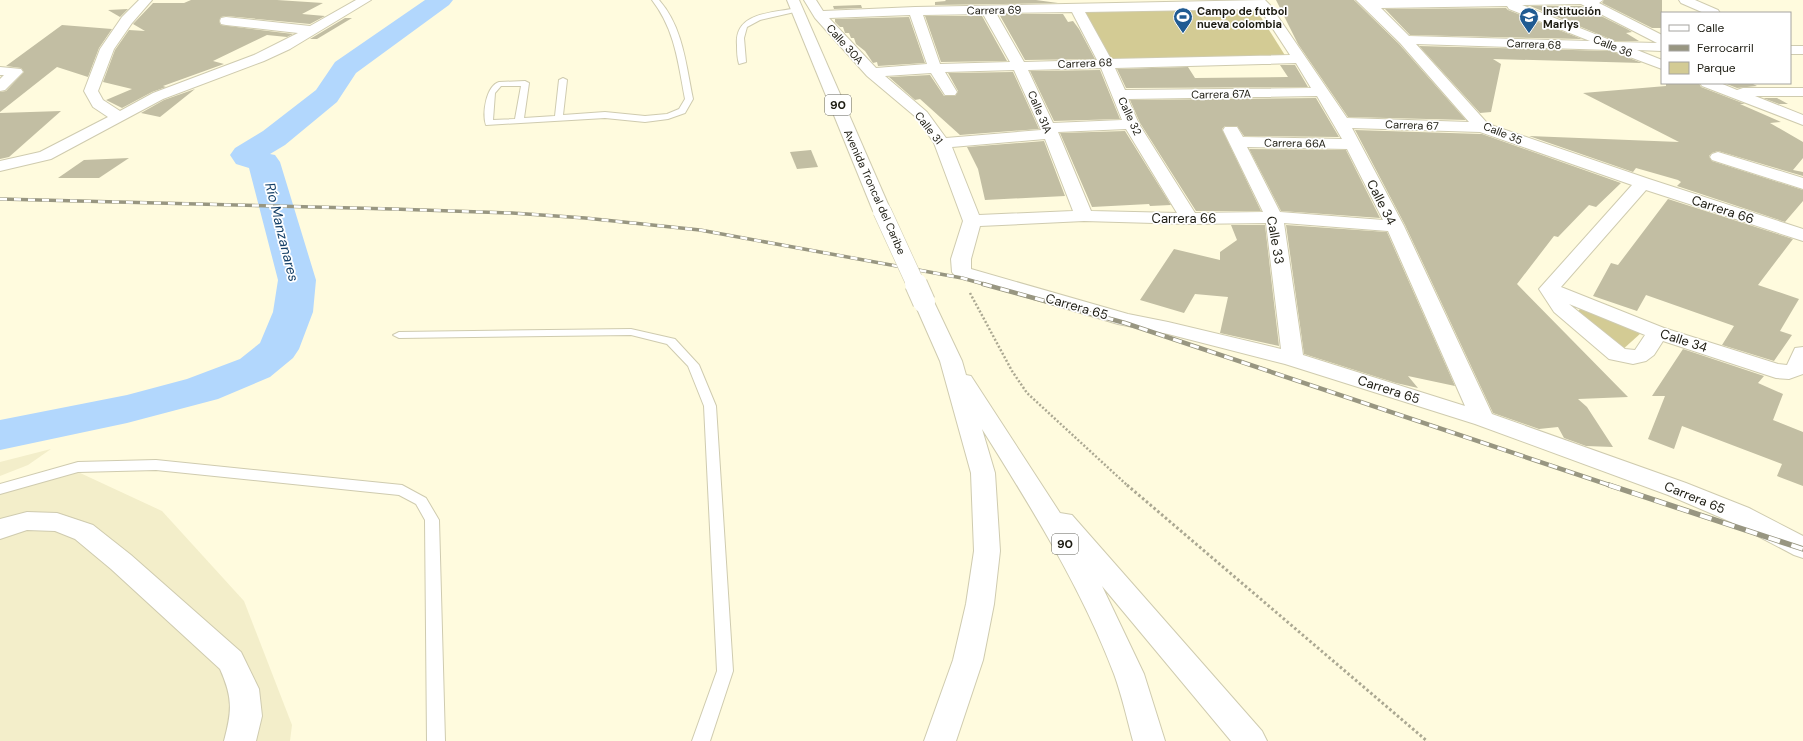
<svg xmlns="http://www.w3.org/2000/svg" width="1803" height="741" font-family="'DM Sans',sans-serif">
  <style>
    .built { fill: #f3eeca }
    .green { fill: #d3cb94 }
    .lines { fill: none; stroke-linecap: round; stroke-linejoin: round }
    .river { fill: #b2d7fd; fill-rule: evenodd }
    .building { fill: #c2bea3 }
    .service-casing { stroke: #cfcbaf; stroke-width: 2 }
    .minor-casing { stroke: #cfcbaf; stroke-width: 2 }
    .trunk-casing { stroke: #cfcbaf; stroke-width: 2 }
    .path-far1 { stroke: #aba892; stroke-width: 2.5; stroke-dasharray: 2 2; stroke-linecap: butt }
    .path { stroke: #aba892; stroke-width: 3; stroke-dasharray: 2.5 2.5; stroke-linecap: butt }
    .service { fill: #fff; fill-rule: evenodd }
    .minor { fill: #fff; fill-rule: evenodd }
    .trunk { fill: #fff; fill-rule: evenodd }
    .rail-far2-casing { stroke: #989681; stroke-width: 3.5 }
    .rail-far1-casing { stroke: #989681; stroke-width: 4.5 }
    .rail-casing { stroke: #989681; stroke-width: 5.5 }
    .rail-far2 { stroke: #fff; stroke-width: 2.5; stroke-dasharray: 7; stroke-linecap: butt }
    .rail-far1 { stroke: #fff; stroke-width: 3; stroke-dasharray: 9; stroke-linecap: butt }
    .rail { stroke: #fff; stroke-width: 4; stroke-dasharray: 12; stroke-linecap: butt }
    .trunk-bridge-far1-casing { stroke: #cfcbaf; stroke-width: 19; stroke-linecap: butt }
    .trunk-bridge-casing { stroke: #cfcbaf; stroke-width: 24; stroke-linecap: butt }
    .trunk-bridge-far1 { stroke: #fff; stroke-width: 18 }
    .trunk-bridge { stroke: #fff; stroke-width: 22 }
    .labels { text-anchor: middle; stroke-width: 3.5; stroke-linejoin: round; paint-order: stroke }
    .far-street-label { font-size: 11px; fill: #1d1c12; stroke: #fff }
    .far-poi-label { font-size: 11px; font-weight: bold; fill: #1d1c12; stroke: #fff; text-anchor: start }
    .shield { fill: #fff; stroke: #616059; stroke-width: 1 }
    .shield-label { font-size: 12px; font-weight: bold; fill: #1d1c12 }
    .street-label { font-size: 13px; fill: #1d1c12; stroke: #fff }
    .water-label { font-size: 14px; font-style: italic; fill: #164169; stroke: #fff }
  </style>
  <rect width="100%" height="100%" fill="#fffbde"/>
  <g class="built">
    <path d="M51,449L28,465L0,476V462Z"/>
    <path d="M78,472L162,511L244,601L292,725L290,741H0V493Z"/>
  </g>
  <g class="green">
    <path d="M1254,6L1286,57L1109,60L1084,10Z"/>
    <path d="M1580,309L1641,333L1621,351L1576,314Z"/>
  </g>
  <g class="lines">
    <path class="river" d="M425,0H453L449,5L356,73L337,102L285,145L270,154L275,155L280,162L316,280L313,312L299,349L293,358L270,377L218,399L127,423L0,450V420L127,395L187,379L240,359L260,343L273,312L278,280L249,168L236,164L230,155L235,148L263,131L316,90L335,62Z"/>
  </g>
  <g class="building">
    <path d="M191,0H277L323,3L302,14L325,16L310,24L226,16L221,17L219,21L221,25L293,34L287,37L267,35L213,61L224,64L163,86L166,87L152,92L122,108L106,100L132,89L103,82L115,50L129,30L145,31L133,24L153,3H184Z"/>
    <path d="M945,0H1036L1058,3L935,5V2L946,1Z"/>
    <path d="M1276,0H1354L1399,44L1466,120L1348,117L1298,44Z"/>
    <path d="M1604,0H1662V28H1652L1602,3Z"/>
    <path d="M861,5L862,8L834,9L833,6Z"/>
    <path d="M1530,6H1581L1627,29L1632,32L1626,33L1639,41H1615Z"/>
    <path d="M1506,8L1508,10L1582,39L1410,35L1385,9Z"/>
    <path d="M128,9L120,17L108,10Z"/>
    <path d="M999,14H1063L1068,22L1073,21L1079,29L1095,59L1025,60Z"/>
    <path d="M925,16H982L1007,61L941,62Z"/>
    <path d="M909,17L925,63L878,66L877,62L873,63L865,51L856,44L854,38H851L849,33H845L843,27H840L835,22V19Z"/>
    <path d="M345,18H352L317,39H310Z"/>
    <path d="M62,25L112,29L99,48L88,77L57,67L0,112V92L6,91L24,72L21,68L6,66Z"/>
    <path d="M1419,46L1611,51L1642,63L1493,59L1501,64L1491,112L1480,113Z"/>
    <path d="M1280,65H1295L1308,87L1126,88L1117,69L1188,67L1195,78L1288,77Z"/>
    <path d="M1100,70L1120,119L1054,121L1030,71Z"/>
    <path d="M1013,72L1039,129L960,135L920,99L915,100L889,77L930,75L944,96H955L958,91L948,73Z"/>
    <path d="M1666,83H1699L1701,87L1745,104H1740L1781,122L1770,123L1803,142V158L1793,170L1803,172V176L1718,151L1712,153L1709,156L1712,161L1803,190V201L1785,222L1677,186L1681,182L1678,180L1636,168L1633,172L1529,136L1679,142L1583,93L1666,86Z"/>
    <path d="M1724,83H1751L1757,86L1737,88Z"/>
    <path d="M195,89L160,117L141,113L164,100Z"/>
    <path d="M1316,98L1339,137L1244,136L1237,126H1225L1222,129L1261,211H1196L1140,123L1130,100Z"/>
    <path d="M1763,98H1777L1788,104H1779Z"/>
    <path d="M61,111L9,157L0,159V113Z"/>
    <path d="M1355,130L1482,134L1621,183L1596,207L1589,205L1558,237L1554,236L1517,284L1628,397L1578,399L1587,407L1613,447L1586,446L1564,438L1558,427L1539,429L1493,413L1405,225Z"/>
    <path d="M1125,131L1171,205L1150,206L1149,204L1092,207L1060,133Z"/>
    <path d="M1044,141L1065,196L985,200L978,169L967,147Z"/>
    <path d="M1249,149L1346,150L1380,218L1281,211Z"/>
    <path d="M811,150L818,167L797,169L790,152Z"/>
    <path d="M129,158L99,178H58L84,160Z"/>
    <path d="M1668,199L1793,239L1758,285L1799,299L1780,331L1792,335L1774,361L1722,345L1734,326L1646,295L1637,311L1593,296L1611,263L1618,265Z"/>
    <path d="M1231,225H1265L1279,346L1220,333L1228,297L1195,294L1184,313L1140,300L1174,249L1220,260V252L1237,240Z"/>
    <path d="M1286,225L1387,232L1455,386L1408,376L1418,388L1396,383L1304,354Z"/>
    <path d="M1683,349L1764,376L1758,383L1783,394L1773,420L1803,432V486L1777,476L1782,464L1682,426L1674,449L1648,439L1665,396H1652Z"/>
  </g>
  <g class="lines">
    <g class="service-casing">
      <g id="service">
        <path d="M652,0H659C683,27 686,65 693,99L685,113L668,119L645,122L605,118L486,125C482,114 486,86 499,82L525,81L529,83L524,118L555,116L559,80L563,78L567,80L563,115L605,112L645,116L667,114L679,109L685,99C678,62 675,30 652,0ZM501,86H521L515,119L493,120L495,93Z"/>
        <path d="M797,8L800,10L799,11L760,20L747,27L744,38L746,62L739,64C737,58 737,51 737,45C734,12 773,13 797,8Z"/>
        <path d="M631,329L675,339L699,365L716,406L733,671L710,741H692L717,671L704,406L688,366L667,344L631,335L399,338L393,335L399,332Z"/>
        <path d="M156,460L402,485L426,498L439,520L445,741H427L425,520L416,504L399,495L156,470L78,472L0,494V484L78,462Z"/>
      </g>
    </g>
    <g class="minor-casing">
      <g id="minor">
        <path d="M139,0H152L132,23L114,49L98,91L103,100L120,111L153,93L254,55L298,33L226,25L221,24L220,21L221,18L226,17L310,26L356,0H371L290,49L264,61L163,99L51,159L0,171V161L40,152L108,117L93,107L84,91L100,49L122,17Z"/>
        <path d="M804,0H816L823,11L915,7L1265,0L1270,5L1347,118L1469,122L1400,43L1356,0H1603L1599,3L1662,35V51L1637,50L1662,60V69L1611,50L1416,44L1488,124L1649,179L1803,229V241L1646,190L1561,287L1664,328L1778,364L1787,365L1795,348L1803,347V374L1789,379L1776,378L1663,341L1654,355L1646,361L1633,364L1609,359L1554,312L1539,289L1632,185L1480,132L1352,128L1404,226L1492,414L1686,483L1749,508L1803,536V558L1794,555L1731,522L1668,495L1475,424L1285,364L1168,334L1118,324L955,276L952,272L951,259L963,221L934,143L917,118L867,76L815,18ZM1581,4L1657,43L1615,42L1522,5ZM1507,6L1509,9L1590,41L1409,36L1381,8ZM1260,9L1290,55L1111,59L1085,12ZM1072,12L1097,60L1024,62L996,13ZM983,14L1010,62L940,64L923,15ZM910,15L927,64L876,68L829,18ZM1296,63L1311,88L1125,90L1115,68ZM1101,68L1122,120L1053,123L1028,70ZM1014,70L1041,130L946,138L927,112L885,76L931,73L945,95H955L957,92L945,72ZM1317,96L1342,139L1243,137L1237,127H1225L1223,130L1263,212L1195,213L1139,124L1128,99ZM1126,129L1177,213L1091,211L1058,132ZM1045,139L1073,211L979,215L952,147ZM1247,147L1347,149L1383,220L1280,212ZM1084,221L1189,224L1266,223L1281,349L1168,322L1128,314L971,269V259L980,226ZM1284,223L1388,231L1465,406L1303,355ZM1569,304L1645,335L1635,350L1625,349Z"/>
        <path d="M1679,0H1695L1718,10L1720,13H1704L1681,3Z"/>
        <rect x="1790" y="46" width="13" height="8"/>
        <path d="M0,67L21,69L23,72L5,90L0,91V79L4,75H0Z"/>
        <path d="M1700,83H1720L1737,90L1743,88H1803V96H1755L1803,115V125L1702,86Z"/>
        <path d="M1718,152L1803,178V189L1712,160L1710,157L1712,154Z"/>
        <path d="M27,512L57,513L93,525L131,555L241,652L259,689L262,716L256,741H224C232,711 233,698 220,669L111,569L75,539L55,531L27,530L0,539V519Z"/>
      </g>
    </g>
    <g class="trunk-casing">
      <g id="trunk">
        <path d="M787,0H799L891,211L888,215L882,216L876,215L873,211Z"/>
        <path d="M924,296L931,298L934,302L962,361L966,375L971,376L1060,513L1072,515L1262,731L1267,741H1231L1102,586L1144,674L1165,741H1133C1127,719 1122,696 1114,674C1081,587 1031,507 982,429L995,473L1000,551L994,604L983,660L956,741H924L953,660L966,604L974,551L971,473L940,361L914,302L917,298Z"/>
      </g>
    </g>
    <path class="path-far1" d="M970,293L1012,371L1027,393L1128,486"/>
    <path class="path" d="M1127,485L1427,741"/>
    <use href="#service" class="service"/>
    <use href="#minor" class="minor"/>
    <use href="#trunk" class="trunk"/>
    <g class="rail-far2-casing">
      <path id="rail-far2" d="M0,199L393,209L512,213L585,218L700,230L962,278L987,285"/>
    </g>
    <g class="rail-far1-casing">
      <path id="rail-far1" d="M983,284L1125,323L1612,486"/>
    </g>
    <g class="rail-casing">
      <path id="rail" d="M1609,485L1803,549"/>
    </g>
    <use href="#rail-far2" class="rail-far2"/>
    <use href="#rail-far1" class="rail-far1"/>
    <use href="#rail" class="rail"/>
    <g class="trunk-bridge-far1-casing">
      <path id="trunk-bridge-far1" d="M882,211L916,285"/>
    </g>
    <g class="trunk-bridge-casing">
      <path id="trunk-bridge" d="M916,284L924,302"/>
    </g>
    <use href="#trunk-bridge-far1" class="trunk-bridge-far1"/>
    <use href="#trunk-bridge" class="trunk-bridge"/>
  </g>
  <defs>
    <g id="stadium-pin" transform="scale(1)"><path d="M0 17L-7.5 6A9.5 9.5 0 1 1 7.5 6Z" fill="#205b92" stroke="#fff"/><path d="M0-5a6.5 5 0 1 0 0 10a6.5 5 0 1 0 0-10ZM-3.5-1.8h7v3.6h-7Z" fill="#fff"/></g>
    <g id="school-pin" transform="scale(1)"><path d="M0 17L-7.5 6A9.5 9.5 0 1 1 7.5 6Z" fill="#205b92" stroke="#fff"/><path d="M0-5L7-2L0 1L-7-2ZM-4 1L0 2.5L4 1V4Q0 6-4 4Z" fill="#fff"/></g>
  </defs>
  <g fill-rule="evenodd">
    <use href="#stadium-pin" x="1183" y="17"/>
    <use href="#school-pin" x="1529" y="17"/>
  </g>
  <g class="labels">
    <g class="far-street-label">
      <text transform="translate(994 10) rotate(-1)" y="4">Carrera 69</text>
      <text transform="translate(845 44) rotate(48)" y="4">Calle 30A</text>
      <text transform="translate(1534 44) rotate(2)" y="4">Carrera 68</text>
      <text transform="translate(1613 46) rotate(22)" y="4">Calle 36</text>
      <text transform="translate(1085 63) rotate(-2)" y="4">Carrera 68</text>
      <text transform="translate(1221 94) rotate(-1)" y="4">Carrera 67A</text>
      <text transform="translate(1040 112) rotate(67)" y="4">Calle 31A</text>
      <text transform="translate(1130 116) rotate(65)" y="4">Calle 32</text>
      <text transform="translate(1412 125) rotate(2)" y="4">Carrera 67</text>
      <text transform="translate(929 128) rotate(52)" y="4">Calle 31</text>
      <text transform="translate(1503 133) rotate(22)" y="4">Calle 35</text>
      <text transform="translate(1295 143) rotate(1)" y="4">Carrera 66A</text>
      <text transform="translate(875 192) rotate(66)" y="4">Avenida Troncal del Caribe</text>
    </g>
    <g class="far-poi-label">
      <text x="1197" y="15">Campo de futbol<tspan x="1197" dy="13">nueva colombia</tspan></text>
      <text x="1543" y="15">Institución<tspan x="1543" dy="13">Marlys</tspan></text>
    </g>
    <g class="shield">
      <rect x="825" y="95" width="26" height="20" rx="3"/>
      <rect x="1052" y="534" width="26" height="20" rx="3"/>
    </g>
    <g class="shield-label">
      <text x="838" y="109">90</text>
      <text x="1065" y="548">90</text>
    </g>
    <g class="street-label">
      <text transform="translate(1382 202) rotate(63)" y="5">Calle 34</text>
      <text transform="translate(1723 209) rotate(18)" y="5">Carrera 66</text>
      <text x="1184" y="223">Carrera 66</text>
      <text transform="translate(1276 240) rotate(80)" y="5">Calle 33</text>
      <text transform="translate(1077 306) rotate(16)" y="5">Carrera 65</text>
      <text transform="translate(1684 340) rotate(18)" y="5">Calle 34</text>
      <text transform="translate(1389 389) rotate(18)" y="5">Carrera 65</text>
      <text transform="translate(1695 497) rotate(22)" y="5">Carrera 65</text>
    </g>
    <g class="water-label">
      <text transform="translate(282 232) rotate(76)" y="5">Río Manzanares</text>
    </g>
  </g>
  <rect x="1661" y="12" width="130" height="72" fill="#ffffff" stroke="#a5a4a0"/>
  <rect x="1669" y="25" width="20" height="6" fill="#ffffff" stroke="#a5a4a0"/>
  <text x="1697" y="32" font-size="12" fill="#1d1c12">Calle</text>
  <rect x="1669" y="45" width="20" height="6" fill="#989681" stroke="#a5a4a0"/>
  <text x="1697" y="52" font-size="12" fill="#1d1c12">Ferrocarril</text>
  <rect x="1669" y="62" width="20" height="12" fill="#d3cb94" stroke="#a5a4a0"/>
  <text x="1697" y="72" font-size="12" fill="#1d1c12">Parque</text>
</svg>
